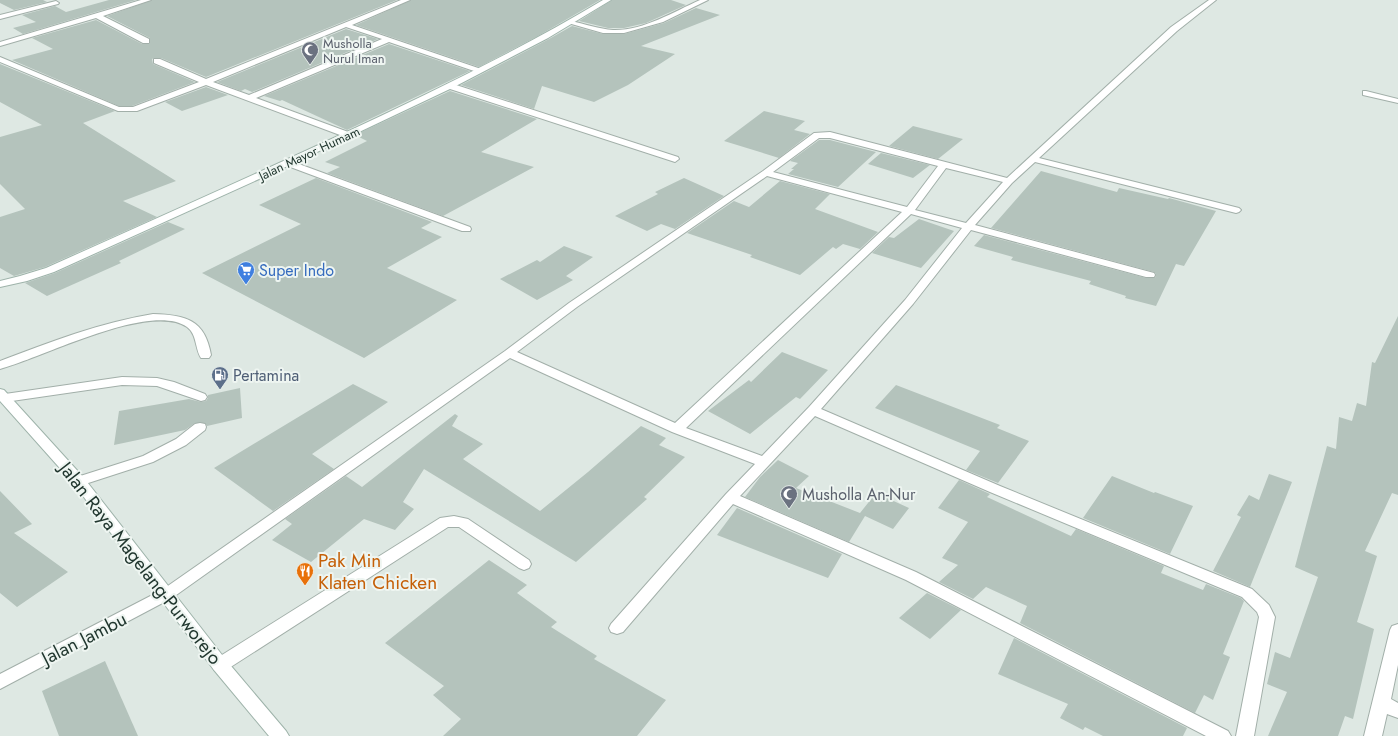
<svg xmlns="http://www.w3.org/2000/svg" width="1398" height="736" font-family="Jost,sans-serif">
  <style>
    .building { fill: #b4c3bc }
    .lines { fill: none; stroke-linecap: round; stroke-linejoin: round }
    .lane-casing { stroke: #a2afa9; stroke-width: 2 }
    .street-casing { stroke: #a2afa9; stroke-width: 2 }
    .secondary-casing { stroke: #9eb3aa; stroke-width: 2 }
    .lane { fill: #fff; fill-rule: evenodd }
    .street { fill: #fff; fill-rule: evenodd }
    .secondary { fill: #fff; fill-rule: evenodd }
    .labels { text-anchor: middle; stroke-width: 4; stroke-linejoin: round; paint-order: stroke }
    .far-worship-label { font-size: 13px; fill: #5b616d; stroke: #eef5f1; text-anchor: start }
    .far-street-label { font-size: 13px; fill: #21372f; stroke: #eef5f1 }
    .shop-label { font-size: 16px; fill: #366cbe; stroke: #eef5f1; text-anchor: start }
    .service-label { font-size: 16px; fill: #4e5e75; stroke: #eef5f1; text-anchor: start }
    .worship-label { font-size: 16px; fill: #5b616d; stroke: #eef5f1; text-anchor: start }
    .near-food-label { font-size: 19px; fill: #c56008; stroke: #eef5f1; text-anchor: start }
    .near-street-label { font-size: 19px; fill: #21372f; stroke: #eef5f1 }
  </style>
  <rect width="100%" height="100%" fill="#dee8e3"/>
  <g class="building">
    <path d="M0,0H43L47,2L14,10L0,3Z"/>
    <path d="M109,0H136L23,34L13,28L36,22L22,15L55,6L66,12Z"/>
    <path d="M152,0H397L206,77L161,58H154L152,59L153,64L195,82L132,106H119L12,60L53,49L32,38L96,20L142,44H150V38L107,16Z"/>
    <path d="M411,0H600L538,36L479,67L356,25Z"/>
    <path d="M612,0H671L686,5L646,23L624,28H608L579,21Z"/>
    <path d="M696,8L720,15L641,46L675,54L628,85L594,102L542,86L534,109L461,85L549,39L572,26L603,34H624L664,23Z"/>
    <path d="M346,29L378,39L252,92L245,89L241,91L217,82Z"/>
    <path d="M389,44L470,71L347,130L282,100L280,101L264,96Z"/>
    <path d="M0,64L115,111L83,123L176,181L123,201L157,217L45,267L14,276L0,268V217L25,209L0,184V137L42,125L0,102Z"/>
    <path d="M206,87L228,95L182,111L165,102Z"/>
    <path d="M450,91L537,119L481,152L534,167L443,216L327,173L340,167L325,162L367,141L355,135Z"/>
    <path d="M764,111L805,121L794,130L810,134L779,158L724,141Z"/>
    <path d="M913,126L963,139L938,159L889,146Z"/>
    <path d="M819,140H830L876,152L838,187L788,174L794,169H791L798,163L790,161Z"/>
    <path d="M881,153L930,165L913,178L868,164Z"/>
    <path d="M1041,171L1117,192L1119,188L1168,199L1169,198L1216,211L1184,266L1176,264L1156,306L1125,298L1126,296L1089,284L1091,281L1011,260L1013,257L974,246L984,235L1146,278H1155L1156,274L1154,272L991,228Z"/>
    <path d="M316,178L432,222L421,228L442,237L387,268L457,300L364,358L202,273L301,224L259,205Z"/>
    <path d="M684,178L724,196L675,229L661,224L647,231L615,216L658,194L655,192Z"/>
    <path d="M780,181L830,194L815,209L878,232L860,249L843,244L836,249L833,247L800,275L750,257L752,255L687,233L734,201L749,207Z"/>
    <path d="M919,219L954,231L921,268L872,253L889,237L894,238Z"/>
    <path d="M168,222L185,229L119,261L121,263L47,296L25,283L55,273Z"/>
    <path d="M564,246L593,257L566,276L573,280L537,300L500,279L537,260L540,262Z"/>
    <path d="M1398,316V495L1392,493L1365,551L1377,556L1357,622L1374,629L1353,719L1345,716L1338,736H1268L1287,692L1267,684L1275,652L1290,658L1318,577L1295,567L1327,446L1336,449L1339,417L1352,421L1357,403L1366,406L1372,362L1375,363Z"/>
    <path d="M782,352L828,370L800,399L796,397L750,434L708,411L749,380L751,382Z"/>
    <path d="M353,384L388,402L312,454L334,469L273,511L214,468Z"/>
    <path d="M896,385L1000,425L997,428L1029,441L998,483L966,470L980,451L875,408Z"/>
    <path d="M240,388L242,418L207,426L205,423H195L185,430L114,445L119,411L189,399L201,402L206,401L208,398V395Z"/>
    <path d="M455,414L458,416L452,426L483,444L463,459L540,511L588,472L641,426L666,438L659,445L685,457L644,497L647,499L576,562L424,469L403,502L414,509L395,530L364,519L311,562L272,540L292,524L285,519L346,476L362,487Z"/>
    <path d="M778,460L809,476L796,488L860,513L876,493L909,508L893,529L865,516L849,542L745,497L760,477Z"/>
    <path d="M1269,474L1292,482L1250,587L1213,571L1241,517L1237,515L1249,495L1259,500Z"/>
    <path d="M1112,476L1154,493L1155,492L1193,506L1170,554L1083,518Z"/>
    <path d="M959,480L990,494L987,497L1071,536L1076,529L1164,566L1161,573L1203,590L1206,584L1241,598L1244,601L1223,654L1230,657L1213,700L1204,695L1195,713L1020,623L1027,606L986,587L973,599L939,582L958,565L942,558L968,522L938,508Z"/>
    <path d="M0,491L32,524L14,533L68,572L17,607L0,593Z"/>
    <path d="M737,508L842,554L828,578L717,535Z"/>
    <path d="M489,560L527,585L517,593L557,622L551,627L597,656L594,659L666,700L637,736H443L461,719L433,695L444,686L385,643Z"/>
    <path d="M927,593L961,610L930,639L899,618Z"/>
    <path d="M1014,638L1187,728L1183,736H1103L1085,727L1083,730L1060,718L1068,704L998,674Z"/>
    <path d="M105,661L138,736H59L42,691Z"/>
  </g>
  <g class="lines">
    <g class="lane-casing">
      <g id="lane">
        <path d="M288,160L470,227L471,229L470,231H462L285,165L283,163L285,161Z"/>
        <path d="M153,314C185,315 205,319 211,355L209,358H201C195,349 197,334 187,327C150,301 40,359 0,369V361C50,342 99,323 153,314Z"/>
        <path d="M122,377L157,378L174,382L205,394L207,397L205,400L201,401L157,386L122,385L5,402L0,400L1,395L5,394Z"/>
        <path d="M200,423L205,424L206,427L205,430L186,445L153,462L79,486L74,484L72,481L74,478L143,456L176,439L195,424Z"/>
        <path d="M454,516L468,519L529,560L531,564L529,568L524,570L519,568L459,527H448L226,670L220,672L214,670L212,665L214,660L440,518Z"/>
      </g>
    </g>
    <g class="street-casing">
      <g id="street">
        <path d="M141,0H151L103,16L149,39V43H143L96,18L0,46V42Z"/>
        <path d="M401,0H410L352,25L484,70L480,72H477L389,42L256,98L351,133L352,135L351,137L348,138L206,85L137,111H118L0,62V57L119,107H133L199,82L154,63V59H160L206,79ZM346,27L382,39L249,95L213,82Z"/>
        <path d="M700,0H708L663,22L624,33H603L568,23L571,21C585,24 599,29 613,30C643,31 673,12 700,0Z"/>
        <path d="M1209,0H1216L1177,31L1039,158L1239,208L1241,210L1239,212L1236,213L1035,162L1012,183L975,225L1154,273L1155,275L1154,277H1146L971,230L913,304L821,409L1000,486L1252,589L1269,605L1275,617L1254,736H1236L1259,617L1257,612L1242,597L990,492L815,416L740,496L916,572L1228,731L1231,736H1206L906,580L733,504L623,632L617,634L611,632L609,628L611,624L726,494L755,464L672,432L510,358L172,598L0,689V674L162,590L505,351L569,303L763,171L814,133L830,132L1007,178L1171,27ZM819,138H830L938,166L907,207L773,172ZM946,168L1003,182L966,223L915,210ZM767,176L902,212L675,423L517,352L577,307ZM911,214L962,228L905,300L809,407L762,456L686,428Z"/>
        <path d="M56,1L59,3L58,4L0,19V15Z"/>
        <path d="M447,84H453L678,157L679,159L675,162L672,161L447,88Z"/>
        <path d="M1363,91H1366L1398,99V103L1363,95Z"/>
        <path d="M1398,624V665L1391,699L1398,703V718L1387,714L1382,736H1364L1390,630L1392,626Z"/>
      </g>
    </g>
    <g class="secondary-casing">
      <g id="secondary">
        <path d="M603,0H611L548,38L452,88L279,170L54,272L27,281L0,287V281L20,276L46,268C144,224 241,181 338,136C428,94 518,51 603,0Z"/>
        <path d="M0,389L4,390L84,478L226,660L286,731L289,736H269L214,670L74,484L0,401Z"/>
      </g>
    </g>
    <use href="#lane" class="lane"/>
    <use href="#street" class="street"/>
    <use href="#secondary" class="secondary"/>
  </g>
  <defs>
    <g id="mosque-pin" transform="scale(0.9)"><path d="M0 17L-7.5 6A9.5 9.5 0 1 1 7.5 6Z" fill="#6b7280" stroke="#eef5f1"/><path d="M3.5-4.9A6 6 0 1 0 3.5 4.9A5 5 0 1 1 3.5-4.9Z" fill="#fff"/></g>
    <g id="supermarket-pin" transform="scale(0.9)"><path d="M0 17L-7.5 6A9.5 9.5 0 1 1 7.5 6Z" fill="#3f7fe0" stroke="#eef5f1"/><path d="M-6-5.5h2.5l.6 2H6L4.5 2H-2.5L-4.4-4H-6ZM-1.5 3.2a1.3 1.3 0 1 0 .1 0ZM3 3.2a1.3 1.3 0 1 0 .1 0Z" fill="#fff"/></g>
    <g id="fuel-pin" transform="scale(0.9)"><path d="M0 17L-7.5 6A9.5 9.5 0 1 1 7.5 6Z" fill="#5c6f8a" stroke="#eef5f1"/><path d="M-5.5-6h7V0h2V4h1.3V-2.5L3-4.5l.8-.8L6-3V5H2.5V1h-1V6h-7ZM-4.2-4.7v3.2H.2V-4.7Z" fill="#fff"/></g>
    <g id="restaurant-pin" transform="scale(0.9)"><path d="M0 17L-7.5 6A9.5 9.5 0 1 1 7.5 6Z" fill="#e8710a" stroke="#eef5f1"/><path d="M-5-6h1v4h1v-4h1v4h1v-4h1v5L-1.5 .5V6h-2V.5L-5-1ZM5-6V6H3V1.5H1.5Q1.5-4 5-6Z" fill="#fff"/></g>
  </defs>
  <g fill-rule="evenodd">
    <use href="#mosque-pin" x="310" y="50"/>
    <use href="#supermarket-pin" x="246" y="270"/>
    <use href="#fuel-pin" x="220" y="375"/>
    <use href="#mosque-pin" x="789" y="494"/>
    <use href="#restaurant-pin" x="305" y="571"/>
  </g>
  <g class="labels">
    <g class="far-worship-label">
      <text x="323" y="48">Musholla<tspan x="323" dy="15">Nurul Iman</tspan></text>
    </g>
    <g class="far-street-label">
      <text transform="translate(309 153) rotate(-25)" y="5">Jalan Mayor Humam</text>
    </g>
    <g class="shop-label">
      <text x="259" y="276">Super Indo</text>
    </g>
    <g class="service-label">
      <text x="233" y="381">Pertamina</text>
    </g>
    <g class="worship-label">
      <text x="802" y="500">Musholla An-Nur</text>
    </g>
    <g class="near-food-label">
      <text x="318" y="567">Pak Min<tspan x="318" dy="22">Klaten Chicken</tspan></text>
    </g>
    <g class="near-street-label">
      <text transform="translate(141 563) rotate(52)" y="7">Jalan Raya Magelang-Purworejo</text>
      <text transform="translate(84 638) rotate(-27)" y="7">Jalan Jambu</text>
    </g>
  </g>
</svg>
